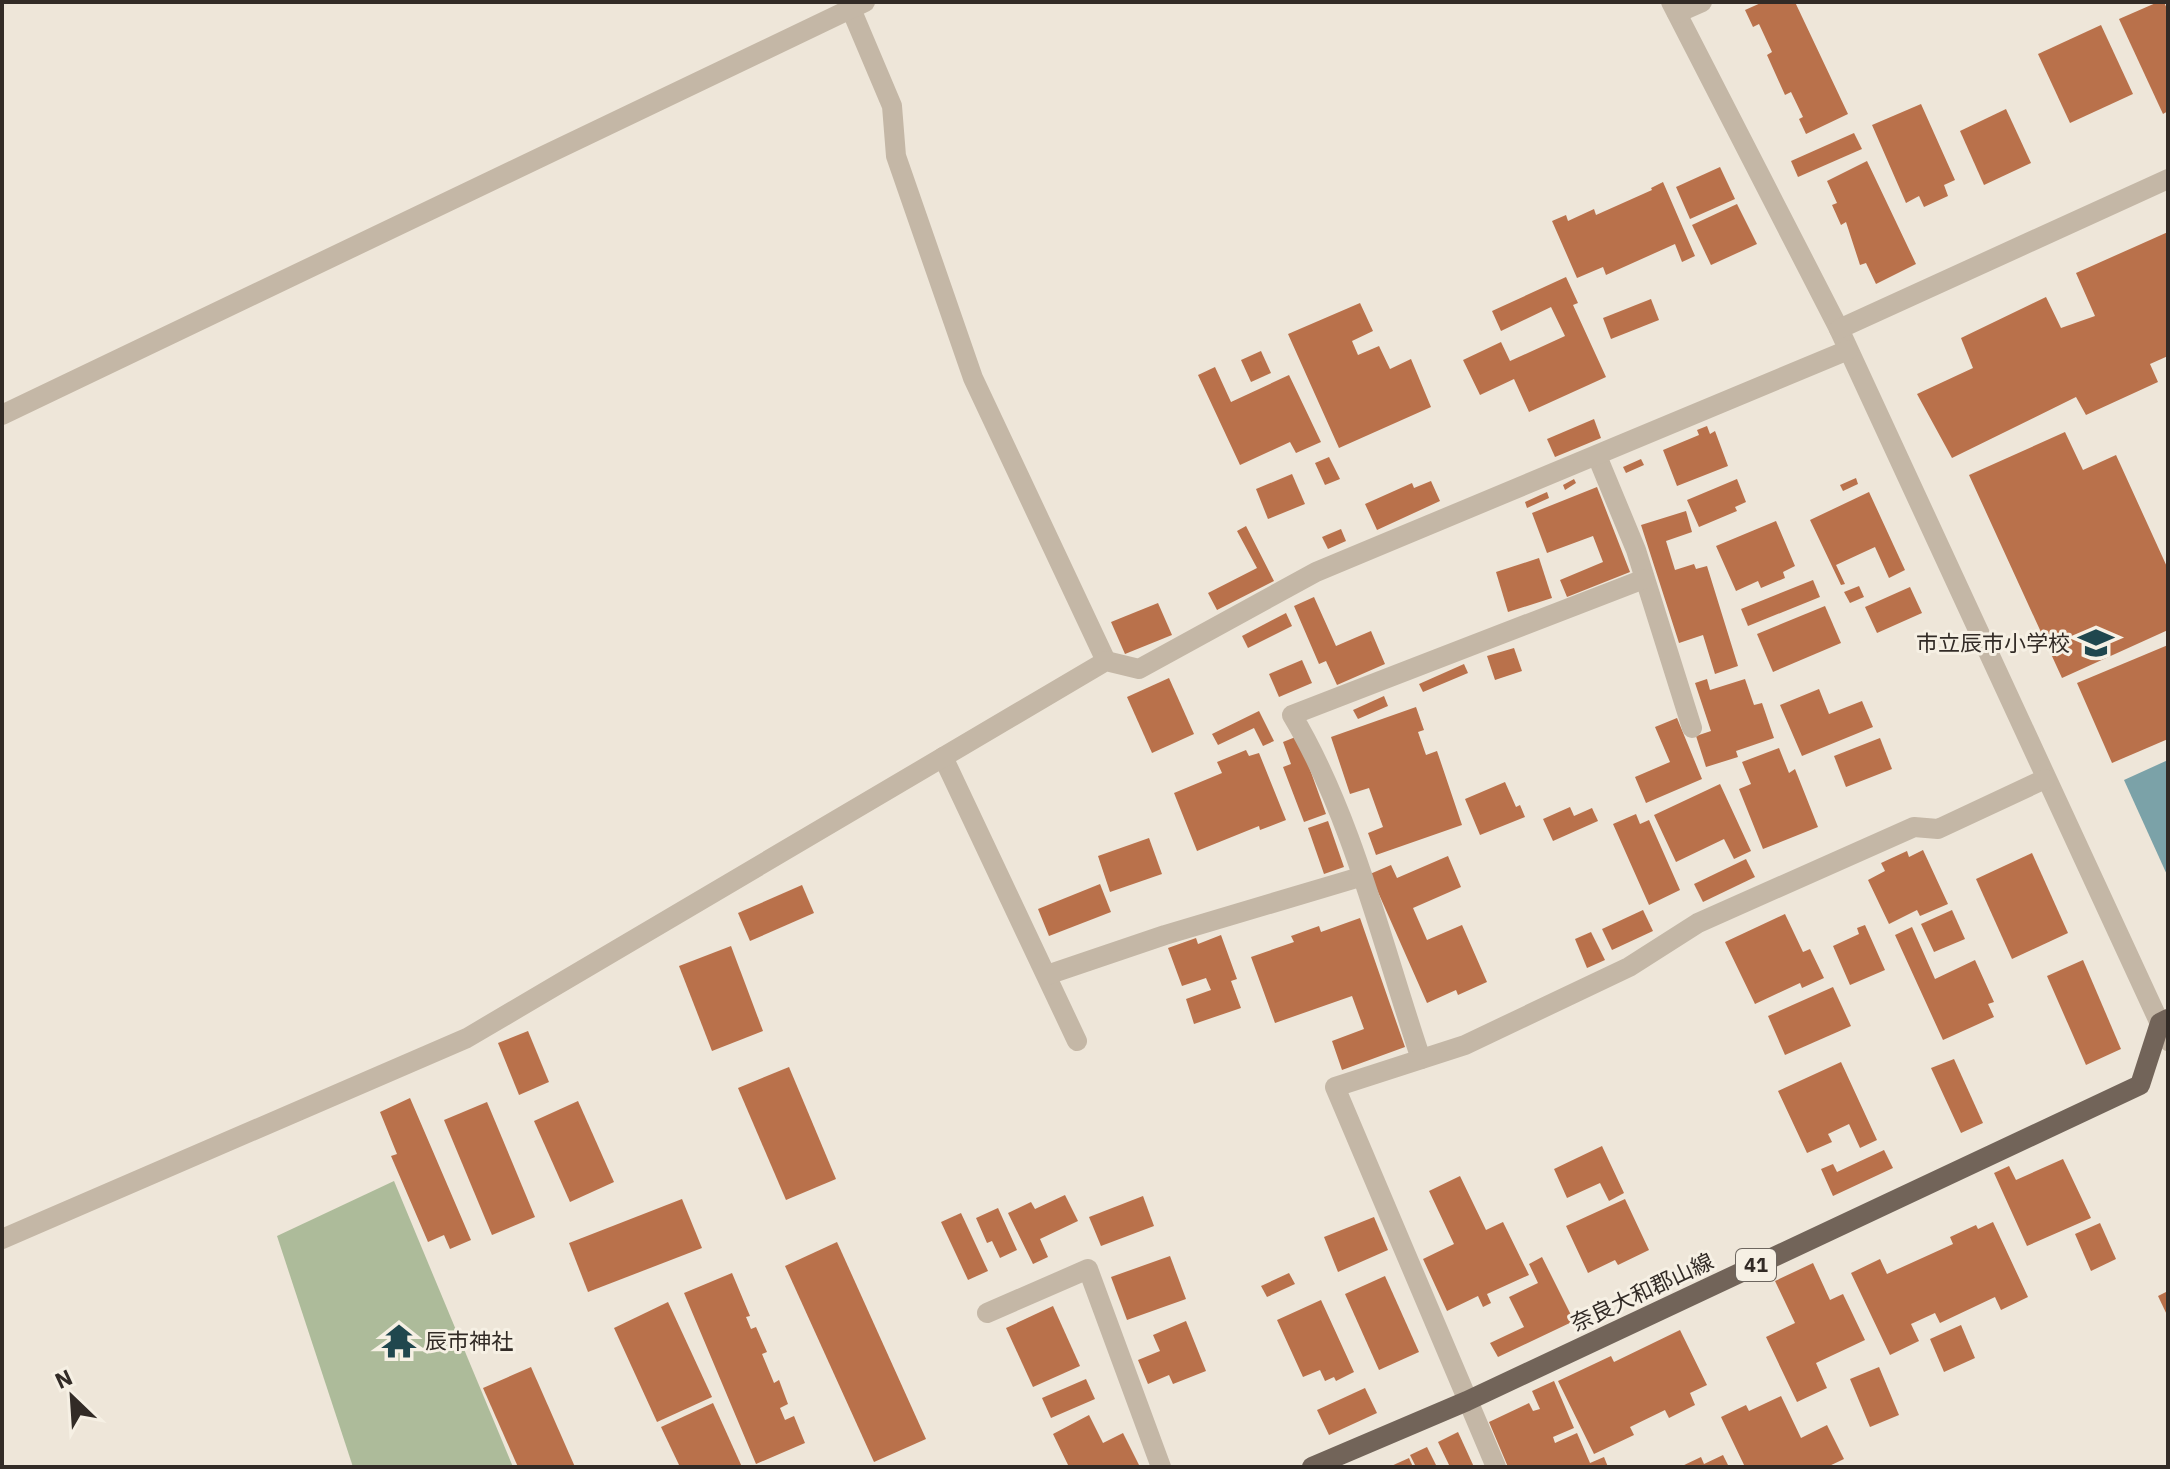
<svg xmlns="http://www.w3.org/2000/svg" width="2170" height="1469" font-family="'IBM Plex Sans','Noto Sans JP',sans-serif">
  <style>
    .green { fill: #adbb9a }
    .water { fill: #7ba2a8 }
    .building { fill: #b9714b }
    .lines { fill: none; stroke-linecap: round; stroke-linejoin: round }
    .minor { stroke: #c4b7a6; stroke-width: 20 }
    .major { stroke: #726459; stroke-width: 20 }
    .labels { text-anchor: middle; stroke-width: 6; stroke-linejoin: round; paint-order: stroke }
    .shield { fill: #f6f0e4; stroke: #6d665f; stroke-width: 2 }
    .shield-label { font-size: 20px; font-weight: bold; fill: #322b26 }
    .poi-label { font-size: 22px; fill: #322b26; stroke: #f6f0e4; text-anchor: end }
    .street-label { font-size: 22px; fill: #322b26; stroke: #f6f0e4 }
  </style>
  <rect width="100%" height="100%" fill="#eee6d9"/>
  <path class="green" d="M394,1181L513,1467H353L277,1236Z"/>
  <path class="water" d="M2168,760V877L2124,780Z"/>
  <g class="building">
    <path d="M1763,2H1795L1848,114L1806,134L1799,119L1803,117L1791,92L1785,95L1767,55L1772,52L1759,24L1753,27L1745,10Z"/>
    <path d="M2158,2H2164L2168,11V111L2163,114L2119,19Z"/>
    <path d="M2101,25L2133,94L2070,123L2038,54Z"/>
    <path d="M1921,104L1955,180L1944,185L1948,196L1924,207L1919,196L1906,203L1872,125Z"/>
    <path d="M2006,109L2031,163L1984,185L1960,131Z"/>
    <path d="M1854,133L1862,149L1798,177L1791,161Z"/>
    <path d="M1867,161L1916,264L1876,284L1866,263L1860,265L1846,222L1841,225L1832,205L1837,203L1827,181Z"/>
    <path d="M1720,167L1735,199L1690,219L1676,187Z"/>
    <path d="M1663,182L1695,256L1682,262L1675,244L1606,275L1603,267L1577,278L1552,221L1566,215L1568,221L1594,209L1596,215L1652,190L1651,188Z"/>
    <path d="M1737,204L1757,244L1711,265L1692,225Z"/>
    <path d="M2168,232V356L2150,364L2158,382L2086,415L2076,397L1952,458L1917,394L1973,368L1961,338L2046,297L2061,328L2095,316L2076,273Z"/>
    <path d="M1566,277L1578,303L1573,305L1606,377L1529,412L1514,379L1480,395L1463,360L1501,342L1510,361L1565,336L1551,307L1501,331L1492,311Z"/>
    <path d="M1651,299L1659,320L1611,339L1603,318Z"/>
    <path d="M1360,303L1373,331L1352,341L1358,355L1379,346L1390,369L1411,359L1431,407L1339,448L1288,334Z"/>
    <path d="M1261,351L1271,373L1251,382L1241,360Z"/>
    <path d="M1215,367L1231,402L1289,375L1321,442L1296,453L1290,442L1240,465L1198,375Z"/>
    <path d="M1594,419L1601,438L1555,457L1547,439Z"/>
    <path d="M1707,426L1710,434L1715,431L1728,466L1677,486L1663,450L1699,435L1697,430Z"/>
    <path d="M2065,432L2083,470L2116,455L2168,569V630L2062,678L1969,475Z"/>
    <path d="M1329,457L1340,479L1325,485L1315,463Z"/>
    <path d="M1641,459L1644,465L1626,473L1623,467Z"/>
    <path d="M1292,474L1305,504L1268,519L1256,489Z"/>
    <path d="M1856,478L1858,484L1843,491L1840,485Z"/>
    <path d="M1574,479L1576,483L1565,490L1563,485Z"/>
    <path d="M1737,479L1746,502L1735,507L1737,511L1699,527L1687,500Z"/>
    <path d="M1431,481L1440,501L1377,530L1365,504L1412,483L1414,488Z"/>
    <path d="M1597,487L1630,572L1567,597L1560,580L1603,562L1593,536L1547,553L1532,513Z"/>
    <path d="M1547,492L1549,498L1527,508L1525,502Z"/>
    <path d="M1869,492L1905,570L1889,578L1875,547L1836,565L1845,584L1841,585L1810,520Z"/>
    <path d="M1686,511L1692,532L1666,541L1675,570L1694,564L1696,569L1707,566L1738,666L1715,674L1703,635L1679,643L1641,525Z"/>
    <path d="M1776,521L1795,566L1783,572L1785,578L1761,588L1758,581L1736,591L1716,546Z"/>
    <path d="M1246,526L1274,581L1217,610L1208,593L1257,568L1237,531Z"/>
    <path d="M1341,529L1346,541L1328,549L1322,537Z"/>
    <path d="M1539,558L1552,598L1508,612L1496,572Z"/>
    <path d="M1813,580L1820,597L1748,626L1741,609Z"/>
    <path d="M1859,586L1864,597L1850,603L1844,592Z"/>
    <path d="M1910,587L1922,613L1877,633L1865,607Z"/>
    <path d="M1314,597L1336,646L1371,631L1385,664L1337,685L1326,661L1319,664L1294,606Z"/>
    <path d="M1158,603L1172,635L1125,654L1111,622Z"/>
    <path d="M1825,606L1841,643L1773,672L1757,634Z"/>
    <path d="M1286,613L1292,626L1248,648L1242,636Z"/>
    <path d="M2168,645V739L2112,763L2077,683Z"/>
    <path d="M1514,648L1522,671L1495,680L1487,656Z"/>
    <path d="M1302,660L1312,683L1279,697L1269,674Z"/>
    <path d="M1464,664L1468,673L1423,692L1419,684Z"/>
    <path d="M1169,678L1194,734L1152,753L1127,697Z"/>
    <path d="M1707,679L1710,690L1745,679L1754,705L1762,703L1774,738L1736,751L1738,757L1706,767L1696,736L1711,731L1695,683Z"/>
    <path d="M1819,689L1829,714L1862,701L1873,727L1802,756L1780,705Z"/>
    <path d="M1384,696L1388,706L1358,719L1353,710Z"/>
    <path d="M1416,707L1424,730L1418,732L1426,755L1437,751L1462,825L1376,855L1368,833L1383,827L1369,788L1350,794L1331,737Z"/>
    <path d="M1259,711L1274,741L1263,746L1254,728L1218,745L1212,734Z"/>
    <path d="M1677,718L1702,779L1646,803L1635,777L1670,762L1655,727Z"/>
    <path d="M1298,736L1326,814L1304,822L1283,767L1291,764L1283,742Z"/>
    <path d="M1880,738L1892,769L1846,787L1834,756Z"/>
    <path d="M1779,748L1789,773L1795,769L1818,827L1763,849L1739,789L1751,784L1742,762Z"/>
    <path d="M1246,750L1249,756L1259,753L1286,820L1260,830L1259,826L1197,851L1174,793L1222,773L1217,762Z"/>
    <path d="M1505,782L1516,807L1520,805L1525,817L1480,835L1465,799Z"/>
    <path d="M1720,784L1751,851L1734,859L1724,839L1676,862L1654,815Z"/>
    <path d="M1570,807L1574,816L1592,808L1598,821L1553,841L1543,819Z"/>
    <path d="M1636,814L1640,824L1649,820L1680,890L1649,905L1613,824Z"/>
    <path d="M1328,821L1344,867L1324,874L1308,828Z"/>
    <path d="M1149,838L1162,874L1110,892L1098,856Z"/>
    <path d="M1923,850L1948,904L1920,916L1917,910L1889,924L1868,880L1885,871L1881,863L1907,851L1909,857Z"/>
    <path d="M2032,853L2068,933L2012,959L1976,879Z"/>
    <path d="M1448,856L1461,887L1413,908L1427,940L1462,925L1487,982L1458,995L1456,990L1427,1003L1370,874L1391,865L1397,878Z"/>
    <path d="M1746,859L1755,877L1703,902L1694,884Z"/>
    <path d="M1100,884L1111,912L1049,936L1038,909Z"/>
    <path d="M802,885L814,913L750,941L738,913Z"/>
    <path d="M1643,910L1653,931L1612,950L1602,929Z"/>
    <path d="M1952,910L1965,939L1934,952L1921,924Z"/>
    <path d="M1785,914L1803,952L1810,949L1824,978L1802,988L1800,983L1755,1004L1725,942Z"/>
    <path d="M1360,918L1405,1047L1342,1070L1332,1041L1364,1029L1352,996L1275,1023L1251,957L1294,942L1291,936L1319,926L1321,932Z"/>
    <path d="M1865,925L1885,970L1850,985L1833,946L1859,934L1857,928Z"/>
    <path d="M1912,927L1935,979L1975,960L1994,1002L1988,1004L1994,1017L1943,1040L1895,935Z"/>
    <path d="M1591,932L1605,960L1587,968L1575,939Z"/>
    <path d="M1221,935L1237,979L1231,981L1241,1008L1194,1024L1186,999L1211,990L1206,978L1182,986L1168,948L1196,938L1198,944Z"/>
    <path d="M731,946L763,1031L712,1051L679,966Z"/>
    <path d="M2083,960L2121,1049L2086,1065L2047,976Z"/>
    <path d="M1833,987L1851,1026L1785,1055L1768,1016Z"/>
    <path d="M528,1031L549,1082L519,1095L498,1043Z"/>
    <path d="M1954,1059L1983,1123L1961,1133L1931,1068Z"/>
    <path d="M1841,1062L1877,1140L1860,1148L1849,1124L1828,1134L1832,1142L1807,1153L1778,1091Z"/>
    <path d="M789,1067L836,1179L786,1200L738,1088Z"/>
    <path d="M410,1098L471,1240L450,1249L444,1235L428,1242L391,1156L397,1154L380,1112Z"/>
    <path d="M578,1101L614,1182L570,1202L534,1121Z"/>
    <path d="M487,1102L535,1217L492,1235L444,1120Z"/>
    <path d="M1602,1146L1624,1193L1609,1201L1600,1183L1567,1198L1554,1169Z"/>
    <path d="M1884,1150L1893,1168L1833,1196L1821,1169L1833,1164L1837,1172Z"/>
    <path d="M2063,1159L2091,1218L2027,1246L1994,1173L2009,1166L2016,1180Z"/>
    <path d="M1460,1176L1486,1230L1503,1222L1529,1275L1487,1294L1491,1303L1483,1307L1478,1296L1447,1311L1423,1259L1454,1244L1429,1191Z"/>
    <path d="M1065,1195L1078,1221L1040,1239L1048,1257L1033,1264L1008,1213L1031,1202L1035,1209Z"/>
    <path d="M1143,1196L1154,1226L1101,1246L1089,1217Z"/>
    <path d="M682,1199L702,1248L588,1292L569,1243Z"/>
    <path d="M1625,1199L1649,1250L1618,1265L1615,1260L1588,1273L1566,1226Z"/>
    <path d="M998,1208L1017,1250L1000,1258L992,1241L987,1243L976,1218Z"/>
    <path d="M961,1213L988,1271L968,1280L941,1222Z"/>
    <path d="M1374,1217L1388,1250L1338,1272L1324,1237Z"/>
    <path d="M1993,1222L2028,1297L2001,1310L1995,1297L1940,1323L1935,1313L1911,1324L1919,1341L1890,1355L1851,1273L1880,1259L1887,1274L1953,1244L1950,1237L1976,1225L1978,1229Z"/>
    <path d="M2100,1223L2116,1259L2091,1271L2075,1234Z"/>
    <path d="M837,1242L926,1439L874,1462L785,1266Z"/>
    <path d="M1170,1256L1186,1299L1127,1320L1111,1277Z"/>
    <path d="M1542,1257L1574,1321L1498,1357L1490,1343L1524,1327L1509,1297L1538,1283L1529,1264Z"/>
    <path d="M1813,1263L1830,1300L1843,1294L1865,1340L1816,1363L1827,1388L1797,1402L1766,1337L1795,1323L1775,1281Z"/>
    <path d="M732,1273L750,1316L746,1317L751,1329L756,1327L767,1352L762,1354L774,1383L779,1380L788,1404L780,1408L785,1420L794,1416L805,1443L756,1464L684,1293Z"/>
    <path d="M1289,1273L1295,1284L1267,1297L1261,1286Z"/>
    <path d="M1385,1276L1419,1352L1379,1370L1345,1294Z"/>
    <path d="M2168,1291V1317L2158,1296Z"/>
    <path d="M1321,1300L1354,1372L1336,1381L1334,1377L1325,1381L1320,1370L1303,1377L1277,1320Z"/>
    <path d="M668,1302L712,1397L657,1422L614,1328Z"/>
    <path d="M1053,1306L1080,1366L1033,1387L1006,1328Z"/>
    <path d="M1186,1321L1206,1371L1173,1384L1169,1375L1148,1384L1138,1360L1160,1351L1153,1335Z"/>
    <path d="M1961,1325L1975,1358L1944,1372L1930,1339Z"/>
    <path d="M1680,1330L1707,1385L1690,1393L1695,1405L1669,1418L1665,1410L1630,1427L1634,1435L1594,1454L1558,1381L1611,1356L1614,1362Z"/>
    <path d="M531,1367L575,1467H518L483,1388Z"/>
    <path d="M1879,1367L1899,1415L1870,1427L1850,1379Z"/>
    <path d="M1086,1379L1095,1399L1051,1418L1042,1398Z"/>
    <path d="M1554,1381L1574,1428L1553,1437L1555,1443L1577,1433L1590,1463L1604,1457L1608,1467H1508L1489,1422L1529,1403L1533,1411L1540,1409L1532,1391Z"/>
    <path d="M1365,1388L1377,1413L1329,1435L1317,1410Z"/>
    <path d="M1781,1396L1801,1438L1827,1425L1844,1459L1827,1467H1745L1721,1417L1746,1405L1749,1411Z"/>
    <path d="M713,1403L742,1467H680L661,1427Z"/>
    <path d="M1089,1415L1103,1443L1123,1433L1140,1467H1069L1053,1434Z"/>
    <path d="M1458,1432L1474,1467H1450L1438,1442Z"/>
    <path d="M1427,1447L1437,1467H1416L1410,1455Z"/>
    <path d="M1723,1455L1729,1467H1680L1701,1457L1704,1464Z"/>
    <path d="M1409,1458L1413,1467H1389Z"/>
  </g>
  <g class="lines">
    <g class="minor">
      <path d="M1671,2L1839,329L2168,1041"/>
      <path d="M851,9L892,106L896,156L973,378L1106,661"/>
      <path d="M1677,13L1702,2"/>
      <path d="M1839,329L2168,179"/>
      <path d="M2,415L865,2"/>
      <path d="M1597,456L1636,550L1692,728"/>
      <path d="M943,757L1077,1041"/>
      <path d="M1047,975L1165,935L1360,877"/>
      <path d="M1421,1059C1383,947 1352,815 1292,715L1644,579"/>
      <path d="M2,1239L467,1038L1106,661L1139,669L1316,572L1848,350"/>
      <path d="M987,1313L1088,1269L1161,1467"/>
      <path d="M1496,1467L1335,1087L1465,1045L1629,967L1698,923L1914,827L1938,829L2045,779"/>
    </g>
    <path class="major" d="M1312,1467L1467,1401L2140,1085L2160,1023L2168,1019"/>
  </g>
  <defs>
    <g id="school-bare" transform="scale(2.76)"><path d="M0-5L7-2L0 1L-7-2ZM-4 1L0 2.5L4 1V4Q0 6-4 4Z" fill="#20474e" stroke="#f6f0e4" stroke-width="2.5" paint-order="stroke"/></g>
    <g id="temple-bare" transform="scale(2.76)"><path d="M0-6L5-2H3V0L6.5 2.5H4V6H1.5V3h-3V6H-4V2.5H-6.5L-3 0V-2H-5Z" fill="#20474e" stroke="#f6f0e4" stroke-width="2.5" paint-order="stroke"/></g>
  </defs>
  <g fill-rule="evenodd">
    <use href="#school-bare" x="2096" y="643"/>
    <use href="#temple-bare" x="399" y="1341"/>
  </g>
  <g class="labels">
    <rect class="shield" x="1736" y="1249" width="40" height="32" rx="6"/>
    <g class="shield-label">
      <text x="1756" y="1272">41</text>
    </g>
    <g class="poi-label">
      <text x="2070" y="651">市立辰市小学校</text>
      <text x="425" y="1349" text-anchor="start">辰市神社</text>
    </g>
    <g class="street-label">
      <text transform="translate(1642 1292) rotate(-25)" y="8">奈良大和郡山線</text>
    </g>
  </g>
  <rect width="2170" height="1469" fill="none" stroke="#322b26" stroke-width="8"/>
  <g transform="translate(72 1397) rotate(335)" stroke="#f6f0e4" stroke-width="6" paint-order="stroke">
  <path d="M0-6L14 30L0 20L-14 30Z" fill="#322b26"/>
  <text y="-12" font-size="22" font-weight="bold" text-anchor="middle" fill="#322b26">N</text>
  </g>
</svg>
